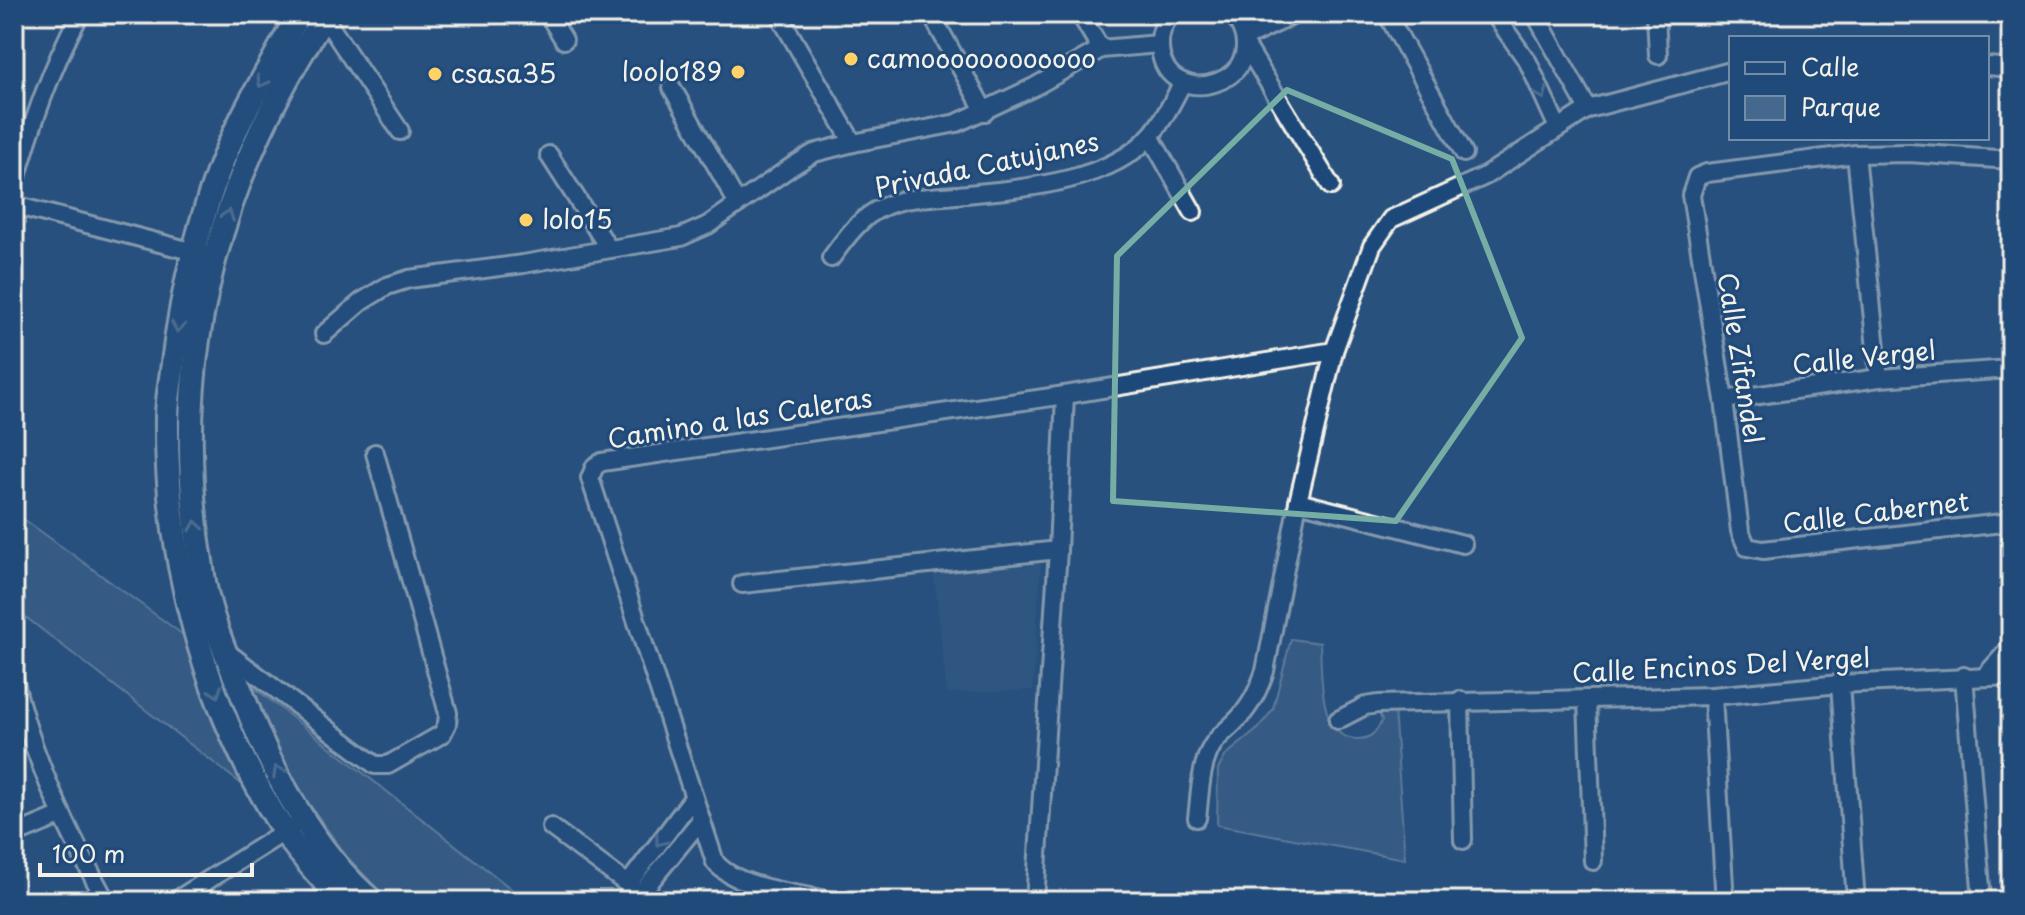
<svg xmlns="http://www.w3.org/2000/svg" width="2025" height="915" font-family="'Playpen Sans',sans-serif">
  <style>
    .built { fill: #375d86 }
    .green { fill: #45688e; stroke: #9cacbb; stroke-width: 2 }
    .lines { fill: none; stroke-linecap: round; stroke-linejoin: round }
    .street-casing { stroke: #f4f1e8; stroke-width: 22 }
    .secondary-casing { stroke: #f4f1e8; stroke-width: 28 }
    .street { stroke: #1f4a7a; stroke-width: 16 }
    .secondary { stroke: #1f4a7a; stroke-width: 22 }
    .oneway { stroke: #748da6 }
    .marked { fill: none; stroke: #76ada5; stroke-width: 6; stroke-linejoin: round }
    .poi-dot { fill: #ffd166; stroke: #1f4a7a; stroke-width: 3 }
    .labels { text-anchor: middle; stroke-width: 6; stroke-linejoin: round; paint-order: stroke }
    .poi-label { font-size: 26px; fill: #f4f1e8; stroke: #1f4a7a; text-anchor: start }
    .street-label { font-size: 26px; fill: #f4f1e8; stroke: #1f4a7a }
  </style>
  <rect width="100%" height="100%" fill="#28517e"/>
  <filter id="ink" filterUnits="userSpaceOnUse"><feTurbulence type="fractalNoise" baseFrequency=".0125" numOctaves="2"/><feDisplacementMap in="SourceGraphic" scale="16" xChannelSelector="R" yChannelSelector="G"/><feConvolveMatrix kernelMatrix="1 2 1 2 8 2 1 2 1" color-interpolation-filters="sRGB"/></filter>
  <g filter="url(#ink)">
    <path class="built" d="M1041,558L1033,690L947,693L934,574Z"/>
    <g class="green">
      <path d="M14,512L189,639L220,735L253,793L14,608Z"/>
      <path d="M1291,639L1320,643C1322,671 1317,740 1358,739C1371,739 1376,732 1382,721L1378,711L1394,708L1405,859L1217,825L1218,769L1226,755L1259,728L1273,709Z"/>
      <path d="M248,683L523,898L524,901H389L347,857L295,784Z"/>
    </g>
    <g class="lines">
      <g class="street-casing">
        <g id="street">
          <path d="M318,14L324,17L400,131"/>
          <path d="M548,14L564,40"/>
          <path d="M931,14L985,112"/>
          <path d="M1080,14L1101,49"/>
          <path d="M1172,14C1163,23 1159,35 1160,48C1166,117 1282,81 1233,14"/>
          <path d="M1387,14L1464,153"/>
          <path d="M1494,14L1528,62L1558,128"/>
          <path d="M1535,14L1588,109"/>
          <path d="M1656,14L1658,55"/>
          <path d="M783,22L853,143"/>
          <path d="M1245,38L1296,14"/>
          <path d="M1245,44L1331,186"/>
          <path d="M1987,66L2011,68"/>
          <path d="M672,88L738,204"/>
          <path d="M1150,136L1193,212"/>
          <path d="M1856,154L1879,378"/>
          <path d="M549,155L609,249"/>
          <path d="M2011,160L1909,153L1856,154L1707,173L1697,177L1691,195L1724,400L1740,531L1747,547L1763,550L2011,522"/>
          <path d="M14,187C31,126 50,70 80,14"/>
          <path d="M14,205L202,254"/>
          <path d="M831,258C845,239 860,217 883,207C904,197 932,197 956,195C1016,189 1109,184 1151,135C1165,119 1173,100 1183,82"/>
          <path d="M324,334L361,302L387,286L409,279L523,264L681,237L708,225L791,167L814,153L853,143L957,123L1034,87L1101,49L1159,44"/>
          <path d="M1724,400L1879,378L2011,369"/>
          <path d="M1298,502L1463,544"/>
          <path d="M742,584L1058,550"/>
          <path d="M227,652L375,765H388L442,734L447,724L448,713L375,453"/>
          <path d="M1964,676L1982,901"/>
          <path d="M1985,676L2011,647"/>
          <path d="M14,678C30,752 69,834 106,901"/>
          <path d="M1840,684L1856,901"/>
          <path d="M1713,696L1724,886"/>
          <path d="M1587,699L1593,861"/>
          <path d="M1460,700L1463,840"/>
          <path d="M1338,720L1365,706L1378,704L1713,696L1840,684L2011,676"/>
          <path d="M1197,818C1200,795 1200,766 1212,746C1218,736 1226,731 1234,723C1250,708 1258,691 1265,671L1298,502L1334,351L1372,246L1391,219L1485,176L1588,109L1731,71"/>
          <path d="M551,827L650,901"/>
          <path d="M14,835L62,815"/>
          <path d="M628,884L693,798"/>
          <path d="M641,893L700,821"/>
          <path d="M175,901L292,827"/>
          <path d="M832,901C800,894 735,888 715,862L590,478L595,466L602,462L1065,395L1334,351"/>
          <path d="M1035,901L1058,550L1065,395"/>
        </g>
      </g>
      <g class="secondary-casing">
        <g id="secondary">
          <path d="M299,14C271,66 237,119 217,175C195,236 181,299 173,363C171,381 167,400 167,417C165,561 206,710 284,831C300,856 322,878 341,901"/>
          <path d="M326,14C220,176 170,355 199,549C202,564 203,581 207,596C215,631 231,666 244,699C270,769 315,853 372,901"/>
        </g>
      </g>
      <use href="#street" class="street"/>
      <use href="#secondary" class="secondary"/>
    </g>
    <defs><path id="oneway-chevron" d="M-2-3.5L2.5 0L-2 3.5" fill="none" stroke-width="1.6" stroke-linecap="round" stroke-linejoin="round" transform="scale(2)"/></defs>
    <g class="oneway">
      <use href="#oneway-chevron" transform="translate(262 82) rotate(119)"/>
      <use href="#oneway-chevron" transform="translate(1542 94) rotate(66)"/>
      <use href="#oneway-chevron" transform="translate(228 215) rotate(-71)"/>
      <use href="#oneway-chevron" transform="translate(178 327) rotate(99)"/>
      <use href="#oneway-chevron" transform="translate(196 526) rotate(-99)"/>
      <use href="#oneway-chevron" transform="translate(216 692) rotate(70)"/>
      <use href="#oneway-chevron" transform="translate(278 771) rotate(-119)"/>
      <use href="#oneway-chevron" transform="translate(660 841) rotate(127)"/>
    </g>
  </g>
  <path d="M0 0H2025V915H0ZM1287,90L1452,159L1522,338L1396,521L1113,501L1117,256Z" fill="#28517e" fill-opacity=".55" fill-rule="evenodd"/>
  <path class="marked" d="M1287,90L1452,159L1522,338L1396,521L1113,501L1117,256Z"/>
  <g class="poi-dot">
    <circle cx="851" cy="59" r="8"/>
    <circle cx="738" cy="72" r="8"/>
    <circle cx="435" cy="74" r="8"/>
    <circle cx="526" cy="220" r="8"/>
  </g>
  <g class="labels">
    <g class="poi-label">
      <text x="867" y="68">camoooooooooooo</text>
      <text x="722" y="81" text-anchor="end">loolo189</text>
      <text x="451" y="83">csasa35</text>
      <text x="542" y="229">lolo15</text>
    </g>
    <g class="street-label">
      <text transform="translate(987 165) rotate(-12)" y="9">Privada Catujanes</text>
      <text transform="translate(1740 358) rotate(81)" y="9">Calle Zifandel</text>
      <text transform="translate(1864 358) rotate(-6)" y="9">Calle Vergel</text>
      <text transform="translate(740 419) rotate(-9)" y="9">Camino a las Caleras</text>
      <text transform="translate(1876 513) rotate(-7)" y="9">Calle Cabernet</text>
      <text transform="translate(1721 666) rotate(-3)" y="9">Calle Encinos Del Vergel</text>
    </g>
  </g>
  <rect width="2025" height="915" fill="none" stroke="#1f4a7a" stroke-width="48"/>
  <rect x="24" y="24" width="1977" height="867" fill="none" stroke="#f4f1e8" stroke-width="3" filter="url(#ink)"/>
  <rect x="1729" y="36" width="260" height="104" fill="#1f4a7a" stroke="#748da6" stroke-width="2"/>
  <rect x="1745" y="62" width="40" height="12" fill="#1f4a7a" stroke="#748da6" stroke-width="2"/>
  <text x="1801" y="76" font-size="24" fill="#f4f1e8">Calle</text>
  <rect x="1745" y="96" width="40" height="24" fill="#45688e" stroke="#748da6" stroke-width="2"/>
  <text x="1801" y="116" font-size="24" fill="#f4f1e8">Parque</text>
  <path d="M40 863v12h212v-12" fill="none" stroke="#f4f1e8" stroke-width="4"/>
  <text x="52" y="863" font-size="24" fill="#f4f1e8" stroke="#1f4a7a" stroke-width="6" paint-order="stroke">100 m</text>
</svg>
